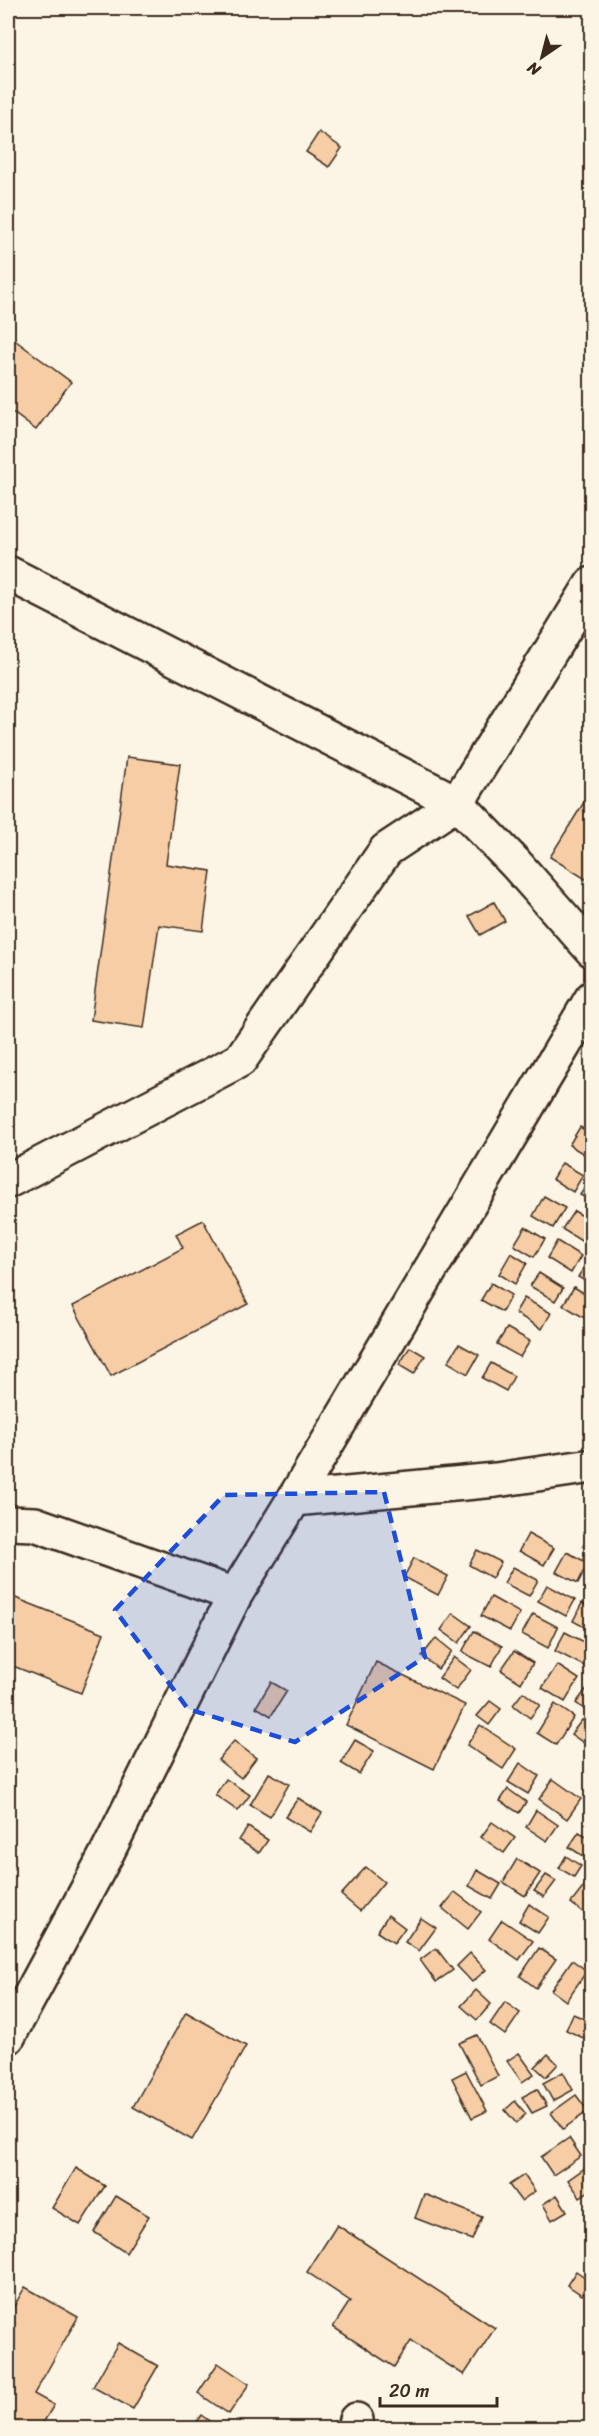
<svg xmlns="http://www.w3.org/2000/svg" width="599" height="2436" font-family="Sriracha,sans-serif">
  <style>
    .building { fill: #f6cda5; stroke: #3b2a1e; stroke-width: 1.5 }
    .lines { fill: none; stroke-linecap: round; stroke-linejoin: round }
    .street-casing { stroke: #3b2a1e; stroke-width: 38 }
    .secondary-casing { stroke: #3b2a1e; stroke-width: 38 }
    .street { stroke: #fcf5e5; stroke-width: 33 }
    .secondary { stroke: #fcf5e5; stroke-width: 33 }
    .marked { fill: #1d4ed8; fill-opacity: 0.2; stroke: #1d4ed8; stroke-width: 4.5; stroke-dasharray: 12 8; stroke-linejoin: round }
  </style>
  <rect width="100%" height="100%" fill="#fcf5e5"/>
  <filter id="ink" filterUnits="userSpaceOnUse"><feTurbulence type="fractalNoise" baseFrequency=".0167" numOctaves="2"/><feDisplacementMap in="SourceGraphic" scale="12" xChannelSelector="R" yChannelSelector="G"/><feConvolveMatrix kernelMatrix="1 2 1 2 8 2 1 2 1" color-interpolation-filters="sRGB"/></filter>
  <g filter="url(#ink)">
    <g class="building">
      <path d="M319,132L342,148L329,167L306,152Z"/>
      <path d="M8,335L71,382L36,430L8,409Z"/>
      <path d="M127,757L180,764L166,864L211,871L203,931L159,925L144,1028L91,1020Z"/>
      <path d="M586,799L592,802V883L550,857Z"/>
      <path d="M494,902L505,921L480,935L469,916Z"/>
      <path d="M580,1127L592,1134V1154L589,1157L569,1145Z"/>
      <path d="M562,1163L583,1175L573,1192L552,1179Z"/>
      <path d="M592,1177V1201L580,1195Z"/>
      <path d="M544,1196L565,1208L553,1228L533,1216Z"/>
      <path d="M574,1211L592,1221V1234L586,1244L562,1229Z"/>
      <path d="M203,1220L248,1304L111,1376L73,1306L183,1248L176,1234Z"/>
      <path d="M525,1227L545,1239L534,1257L514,1245Z"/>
      <path d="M557,1241L581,1256L571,1273L547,1258Z"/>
      <path d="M511,1253L527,1263L515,1284L499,1274Z"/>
      <path d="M589,1259L592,1261V1285L578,1277Z"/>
      <path d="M539,1273L563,1288L555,1301L530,1286Z"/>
      <path d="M491,1283L511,1295L502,1312L481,1300Z"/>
      <path d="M574,1287L592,1298V1310L586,1319L563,1305Z"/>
      <path d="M524,1298L551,1313L542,1329L515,1313Z"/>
      <path d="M507,1328L530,1341L520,1357L497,1344Z"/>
      <path d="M459,1344L479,1355L468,1374L448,1362Z"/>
      <path d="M410,1347L425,1356L414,1374L399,1365Z"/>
      <path d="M491,1363L514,1376L506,1391L482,1378Z"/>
      <path d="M591,1532H592V1551L583,1546Z"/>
      <path d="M528,1534L554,1548L544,1565L519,1551Z"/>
      <path d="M477,1550L501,1562L492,1578L469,1565Z"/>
      <path d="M567,1552L588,1563L578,1583L556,1572Z"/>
      <path d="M414,1558L448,1576L438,1595L404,1577Z"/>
      <path d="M513,1567L538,1580L529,1596L504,1583Z"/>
      <path d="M547,1585L575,1600L566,1616L538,1601Z"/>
      <path d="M8,1595L104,1633L81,1693L8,1664Z"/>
      <path d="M491,1597L520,1613L510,1631L481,1616Z"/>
      <path d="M582,1603L592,1608V1631L573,1621Z"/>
      <path d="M453,1613L471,1626L459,1643L441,1630Z"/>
      <path d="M533,1614L558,1627L548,1648L522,1634Z"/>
      <path d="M474,1631L502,1646L491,1667L462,1652Z"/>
      <path d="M565,1632L592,1646V1657L586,1667L555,1651Z"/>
      <path d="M436,1638L452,1651L438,1669L422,1656Z"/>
      <path d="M514,1651L533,1663L521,1683L501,1670Z"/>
      <path d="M454,1657L471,1670L456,1690L439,1678Z"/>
      <path d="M376,1662L465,1705L434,1769L346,1725Z"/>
      <path d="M557,1665L579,1679L565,1702L542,1688Z"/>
      <path d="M271,1682L287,1691L271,1716L256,1707Z"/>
      <path d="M588,1687L592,1689V1715L576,1703Z"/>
      <path d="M523,1692L540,1705L530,1718L513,1705Z"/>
      <path d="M490,1701L501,1709L489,1725L477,1716Z"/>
      <path d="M555,1704L574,1717L556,1745L537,1733Z"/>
      <path d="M582,1720L592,1726V1742L588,1746L571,1734Z"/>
      <path d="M480,1725L516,1749L503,1769L467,1745Z"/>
      <path d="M355,1740L374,1751L359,1774L341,1763Z"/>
      <path d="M234,1741L256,1758L241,1778L218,1760Z"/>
      <path d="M520,1763L539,1776L528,1794L508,1782Z"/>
      <path d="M269,1773L289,1784L270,1817L250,1805Z"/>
      <path d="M226,1779L250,1795L238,1811L215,1795Z"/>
      <path d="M553,1779L581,1799L567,1819L539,1799Z"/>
      <path d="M508,1789L526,1802L519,1813L500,1801Z"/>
      <path d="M298,1798L322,1813L310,1832L285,1817Z"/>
      <path d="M536,1810L558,1825L547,1841L526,1827Z"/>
      <path d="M492,1822L515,1838L504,1853L481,1837Z"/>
      <path d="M248,1827L268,1840L259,1853L239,1840Z"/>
      <path d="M579,1832L592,1839V1862L569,1847Z"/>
      <path d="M566,1856L581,1866L574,1877L559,1868Z"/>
      <path d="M517,1859L540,1873L525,1896L503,1882Z"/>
      <path d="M366,1867L384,1882L360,1911L341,1895Z"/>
      <path d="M477,1870L501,1884L492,1899L469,1886Z"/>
      <path d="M546,1875L556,1881L544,1897L534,1891Z"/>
      <path d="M586,1884L592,1888L591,1918L571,1903Z"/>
      <path d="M455,1892L481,1912L468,1929L442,1908Z"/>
      <path d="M529,1904L549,1917L538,1933L519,1921Z"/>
      <path d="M388,1915L405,1928L394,1943L377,1932Z"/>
      <path d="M421,1918L436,1928L419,1951L405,1942Z"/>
      <path d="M502,1920L533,1941L519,1960L489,1939Z"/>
      <path d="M592,1937V1954L584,1949Z"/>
      <path d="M436,1948L453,1970L436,1982L420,1960Z"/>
      <path d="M539,1948L556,1959L536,1988L520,1976Z"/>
      <path d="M470,1953L486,1970L472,1982L457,1966Z"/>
      <path d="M572,1960L587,1971L566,2001L551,1990Z"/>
      <path d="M476,1990L491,2004L477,2020L461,2006Z"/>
      <path d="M505,2002L520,2013L505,2035L490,2024Z"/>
      <path d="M186,2012L246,2046L192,2140L133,2107Z"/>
      <path d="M573,2014L592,2022V2042L566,2030Z"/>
      <path d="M477,2035L498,2076L481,2085L459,2043Z"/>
      <path d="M519,2053L534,2074L522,2082L507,2061Z"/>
      <path d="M548,2054L558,2064L546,2077L535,2067Z"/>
      <path d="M466,2071L487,2111L472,2118L452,2078Z"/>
      <path d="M563,2072L573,2090L553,2101L543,2083Z"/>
      <path d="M537,2089L547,2106L532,2113L522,2097Z"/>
      <path d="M576,2095L588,2111L563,2129L551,2113Z"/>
      <path d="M515,2101L526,2114L516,2123L505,2110Z"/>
      <path d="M569,2138L581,2156L553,2175L541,2157Z"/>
      <path d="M592,2163V2189L580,2197L568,2180Z"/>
      <path d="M76,2168L105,2186L80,2225L52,2208Z"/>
      <path d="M524,2175L535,2191L521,2201L509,2185Z"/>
      <path d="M424,2194L482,2217L472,2240L415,2218Z"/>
      <path d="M557,2195L567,2211L552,2220L543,2204Z"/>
      <path d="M116,2196L149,2216L126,2253L94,2232Z"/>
      <path d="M337,2225L495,2328L464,2375L411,2341L394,2367L333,2327L350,2301L307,2272Z"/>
      <path d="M576,2271L592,2282L582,2295L567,2285Z"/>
      <path d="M25,2287L78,2317L34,2394L54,2405L40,2428H8V2317Z"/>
      <path d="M118,2343L158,2366L133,2409L93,2387Z"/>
      <path d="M218,2363L249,2384L229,2414L198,2393Z"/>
      <path d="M201,2415L219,2428H192Z"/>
    </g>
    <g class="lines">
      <g class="street-casing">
        <g id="street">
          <path d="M457,803L592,584"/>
          <path d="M294,1499L496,1480L592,1466"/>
          <path d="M8,1523L35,1524L235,1595"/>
          <path d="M354,2428L356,2420"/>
        </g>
      </g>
      <g class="secondary-casing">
        <g id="secondary">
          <path d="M8,573L457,803L516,864L592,950"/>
          <path d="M8,1181L240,1060L386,850L457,803"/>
          <path d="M8,2037L106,1855L235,1595L294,1499L592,998"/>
        </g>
      </g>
      <use href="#street" class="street"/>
      <use href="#secondary" class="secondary"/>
    </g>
  </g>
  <path class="marked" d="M384,1492L425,1657L295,1742L188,1709L115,1610L224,1495Z"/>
  <rect width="599" height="2436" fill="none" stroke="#fcf5e5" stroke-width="30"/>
  <rect x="15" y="15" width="569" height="2406" fill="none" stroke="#3b2a1e" stroke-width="2" filter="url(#ink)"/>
  <g transform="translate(542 57) rotate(215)" stroke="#fcf5e5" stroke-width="4.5" paint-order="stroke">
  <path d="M0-4.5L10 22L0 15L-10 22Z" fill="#3b2a1e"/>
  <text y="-9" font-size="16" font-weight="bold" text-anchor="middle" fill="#3b2a1e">N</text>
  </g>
  <path d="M380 2397v9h117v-9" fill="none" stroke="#3b2a1e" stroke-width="3"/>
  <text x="389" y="2397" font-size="18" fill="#3b2a1e" stroke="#fcf5e5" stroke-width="4.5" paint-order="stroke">20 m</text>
</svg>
